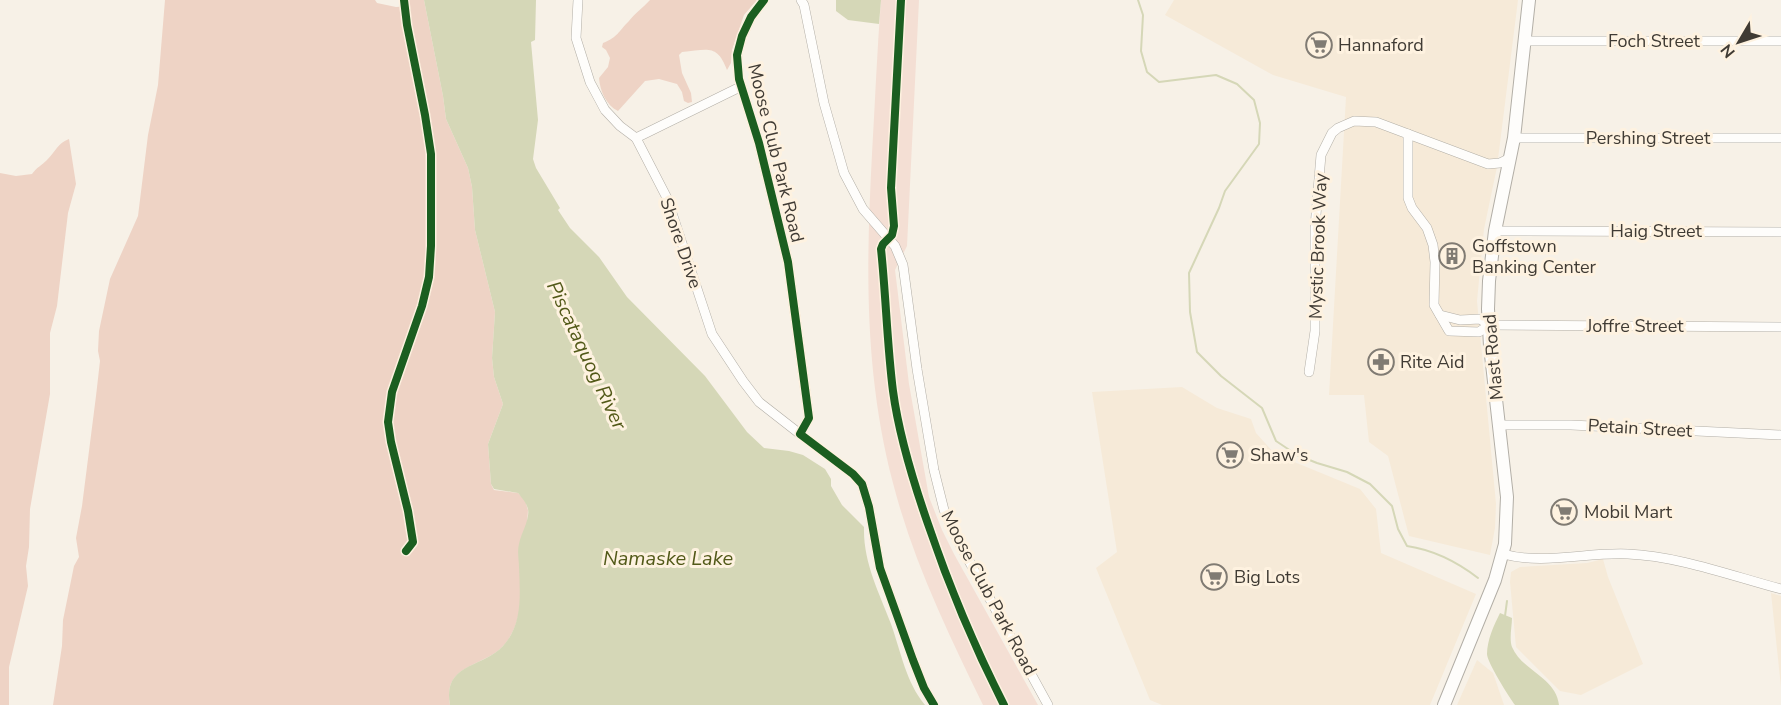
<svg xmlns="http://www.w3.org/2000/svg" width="1781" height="705" font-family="'Nunito Sans',sans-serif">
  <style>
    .built { fill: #f6ead8 }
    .green { fill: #f4dfd4 }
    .forest { fill: #eed3c5 }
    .water { fill: #d5d7b7 }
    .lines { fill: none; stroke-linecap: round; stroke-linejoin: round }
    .stream { stroke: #d5d7b7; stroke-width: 2 }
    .minor-casing { stroke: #b2aea6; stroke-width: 10 }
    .major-casing { stroke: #b2aea6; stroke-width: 14 }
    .minor { stroke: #fefdfb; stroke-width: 9 }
    .major { stroke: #fefdfb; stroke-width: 12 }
    .cycleway-casing { stroke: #fef2e0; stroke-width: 11 }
    .cycleway { stroke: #1b5e20; stroke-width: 8 }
    .labels { text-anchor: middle; stroke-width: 6; stroke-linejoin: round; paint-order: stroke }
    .street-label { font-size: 18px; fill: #403b34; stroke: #fef2e0 }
    .poi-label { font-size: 18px; fill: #403b34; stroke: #fef2e0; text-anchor: start }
    .water-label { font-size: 20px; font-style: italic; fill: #525918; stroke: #fef2e0 }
  </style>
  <rect width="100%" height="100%" fill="#f7f1e7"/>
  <g class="built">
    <path d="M1174,0H1518L1497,167L1484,229L1477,301L1496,504L1495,528L1490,555L1409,536L1388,456L1369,442L1364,395H1329L1346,97L1273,75L1165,15Z"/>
    <path d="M1182,387L1217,408L1251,419L1256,433L1275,454L1360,489L1376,509L1381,553L1476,594L1430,705H1162L1150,700L1096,568L1117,552L1092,392Z"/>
    <path d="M1603,559L1608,577L1643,664L1581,695L1560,691L1516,647L1510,582L1511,572L1520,567L1587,563Z"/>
    <path d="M1771,593L1781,596V687Z"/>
    <path d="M1477,660L1493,673L1504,705H1457Z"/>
  </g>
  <path class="green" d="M881,0H919L907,246L895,270L909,384L929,497L942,530L954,554L1038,705H983C948,633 913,561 893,483C864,372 866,267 872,154C875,103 877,51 881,0Z"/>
  <g class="forest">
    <path d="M165,0H375L377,3L396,7L410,6L409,0H424L443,96L446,119L468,168L472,187L475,230L495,312L492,358L494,377L503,404L488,444L491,484L494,490L518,493L525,500L528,510C527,533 524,556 522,579C520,590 521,601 519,612C517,623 512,636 504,645C484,668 442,663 450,705H53L62,646L63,620L74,566L79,557L76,538L82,506L96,396L100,361L98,351L99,331L110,279L138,216L148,135L158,85Z"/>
    <path d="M650,0H757L744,15L732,50L731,63L727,70C717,43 707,50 682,52L679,55L682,73L691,93L692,102L688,103L684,101L682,92L677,84L659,79L645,81L618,111C606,105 600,91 599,78L608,67L610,58L606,50L602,47L603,43C618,37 618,32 629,21C635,13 643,8 650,0Z"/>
    <path d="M69,139L76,184L68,213L57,306L50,333V394L30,509L29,547L26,566L28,586L9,667V705H0V173L16,176L32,174C37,167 41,166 47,160C55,152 58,143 69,139Z"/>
  </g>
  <g class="water">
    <path d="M424,0H536L535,40L531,42L538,120L533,159L536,168L560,208L558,210L570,228L599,257L627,297L705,376L747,432L764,448L789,451L803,455L825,469L831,479V486L842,505L864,527C863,562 879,592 891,624C901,652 906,682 925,705H450C442,663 483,668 503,646C523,624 520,594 519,567C519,560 517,551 519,544C521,533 530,520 528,509C526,502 522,498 518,493L494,489L491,484L488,444L503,404L494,377L492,358L495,312L475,230L472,187L468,168L446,119L443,96Z"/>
    <path d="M836,0H881L879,24L848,20L836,11Z"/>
    <path d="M1500,613L1512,618C1512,626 1509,639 1512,647C1522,671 1556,677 1559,705H1515C1509,697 1487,662 1487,654C1487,640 1494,625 1500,613Z"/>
  </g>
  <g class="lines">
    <g class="stream">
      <path d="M1138,0L1143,15L1141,51L1147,72L1159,82L1216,75L1237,84L1254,100L1260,123L1259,144L1225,191L1219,208L1189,273L1190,312L1197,352L1221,376L1262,408L1276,441L1297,455L1317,463L1347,472L1370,484L1392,506L1398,529L1407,546C1434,550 1456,561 1478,578"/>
      <path d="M1505,616L1507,601"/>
    </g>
    <g class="minor-casing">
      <g id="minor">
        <path d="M404,0L407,25L425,115L431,154V246L429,277L422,306L392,392L388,422L391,442L408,511L413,542L406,551"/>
        <path d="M578,0L576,38L590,82L605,110L620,126L636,138L667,198L712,334L743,381L759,402L800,434"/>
        <path d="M764,0L751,17L742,36L737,55L739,79L759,143L788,262L809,418L800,434L853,474L862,484L869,507L880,568L913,660L924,688L934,705"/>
        <path d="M801,0L804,5L824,103L844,173L863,209L895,246L903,265L917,369L934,470L944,510L957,539L1048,705"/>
        <path d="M1526,41H1781"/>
        <path d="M1408,134V198L1412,208L1427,228L1433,245L1435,262L1434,305L1449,331L1479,332L1489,325"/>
        <path d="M636,138L740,87"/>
        <path d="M1514,138H1781"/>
        <path d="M1495,231L1781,232"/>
        <path d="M1440,315L1460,320L1480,319L1489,325"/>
        <path d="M1489,325L1781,327"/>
        <path d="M1309,372L1315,331V227L1321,155L1332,133L1338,128L1354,121L1376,122L1488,164L1500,163L1510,158"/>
        <path d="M1499,425H1571L1781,435"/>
        <path d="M1503,554C1543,565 1587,552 1628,554C1678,556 1732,576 1781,589"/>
      </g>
    </g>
    <g class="major-casing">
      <path id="major" d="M1444,705L1495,580L1505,544L1507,497L1490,346L1488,309L1489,281L1495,231L1514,138L1529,0"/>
    </g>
    <use href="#minor" class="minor"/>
    <use href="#major" class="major"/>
    <g class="cycleway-casing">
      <g id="cycleway">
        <path d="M404,0L407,25L425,115L431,154V246L429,277L422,306L392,392L388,422L391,442L408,511L413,542L406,551"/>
        <path d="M764,0L751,17L742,36L737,55L739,79L759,143L788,262L809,418L800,434L853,474L862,484L869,507L880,568L913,660L924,688L934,705"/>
        <path d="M901,0L891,188L894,226L892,235L883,244L881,249C886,296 887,344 893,391C899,436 913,481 928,524C949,586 974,646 1004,705"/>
      </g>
    </g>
    <use href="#cycleway" class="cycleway"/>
  </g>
  <defs>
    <g id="supermarket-ring" transform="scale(1.35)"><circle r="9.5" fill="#fef2e0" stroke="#807b73" stroke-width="1.5"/><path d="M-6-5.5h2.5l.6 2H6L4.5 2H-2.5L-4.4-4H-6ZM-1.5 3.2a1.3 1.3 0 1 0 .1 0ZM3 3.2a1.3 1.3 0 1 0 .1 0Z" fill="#807b73"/></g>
    <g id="building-ring" transform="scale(1.35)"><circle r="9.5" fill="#fef2e0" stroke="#807b73" stroke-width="1.5"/><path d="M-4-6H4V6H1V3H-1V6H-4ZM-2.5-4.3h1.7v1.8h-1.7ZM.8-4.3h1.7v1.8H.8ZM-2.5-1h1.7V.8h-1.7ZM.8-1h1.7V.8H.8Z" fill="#807b73"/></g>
    <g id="pharmacy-ring" transform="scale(1.35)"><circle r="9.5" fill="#fef2e0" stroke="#807b73" stroke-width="1.5"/><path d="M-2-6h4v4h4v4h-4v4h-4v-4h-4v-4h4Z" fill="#807b73"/></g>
  </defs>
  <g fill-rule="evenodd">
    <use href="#supermarket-ring" x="1319" y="45"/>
    <use href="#building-ring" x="1452" y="256"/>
    <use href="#pharmacy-ring" x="1381" y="362"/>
    <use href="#supermarket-ring" x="1230" y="455"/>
    <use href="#supermarket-ring" x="1564" y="512"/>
    <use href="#supermarket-ring" x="1214" y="577"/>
  </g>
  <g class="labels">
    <g class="street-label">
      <text x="1654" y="47">Foch Street</text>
      <text x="1648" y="144">Pershing Street</text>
      <text transform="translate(776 153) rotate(76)" y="6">Moose Club Park Road</text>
      <text x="1656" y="237">Haig Street</text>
      <text transform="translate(681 243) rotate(71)" y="6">Shore Drive</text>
      <text transform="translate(1318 246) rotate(-88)" y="6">Mystic Brook Way</text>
      <text x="1635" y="332">Joffre Street</text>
      <text transform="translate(1493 357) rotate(-95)" y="6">Mast Road</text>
      <text transform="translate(1640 428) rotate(3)" y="6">Petain Street</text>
      <text transform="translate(989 593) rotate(62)" y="6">Moose Club Park Road</text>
    </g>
    <g class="poi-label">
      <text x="1338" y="51">Hannaford</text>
      <text x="1472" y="252">Goffstown<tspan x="1472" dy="21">Banking Center</tspan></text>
      <text x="1400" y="368">Rite Aid</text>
      <text x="1250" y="461">Shaw's</text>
      <text x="1584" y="518">Mobil Mart</text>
      <text x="1234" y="583">Big Lots</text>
    </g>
    <g class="water-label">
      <text transform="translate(587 355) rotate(65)" y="7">Piscataquog River</text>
      <text x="668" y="565">Namaske Lake</text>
    </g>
  </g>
  <g transform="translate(1739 42) rotate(231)" stroke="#fef2e0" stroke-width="4.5" paint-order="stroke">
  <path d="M0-4.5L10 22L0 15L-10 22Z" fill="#403b34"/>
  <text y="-9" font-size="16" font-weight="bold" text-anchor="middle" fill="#403b34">N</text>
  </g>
</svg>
